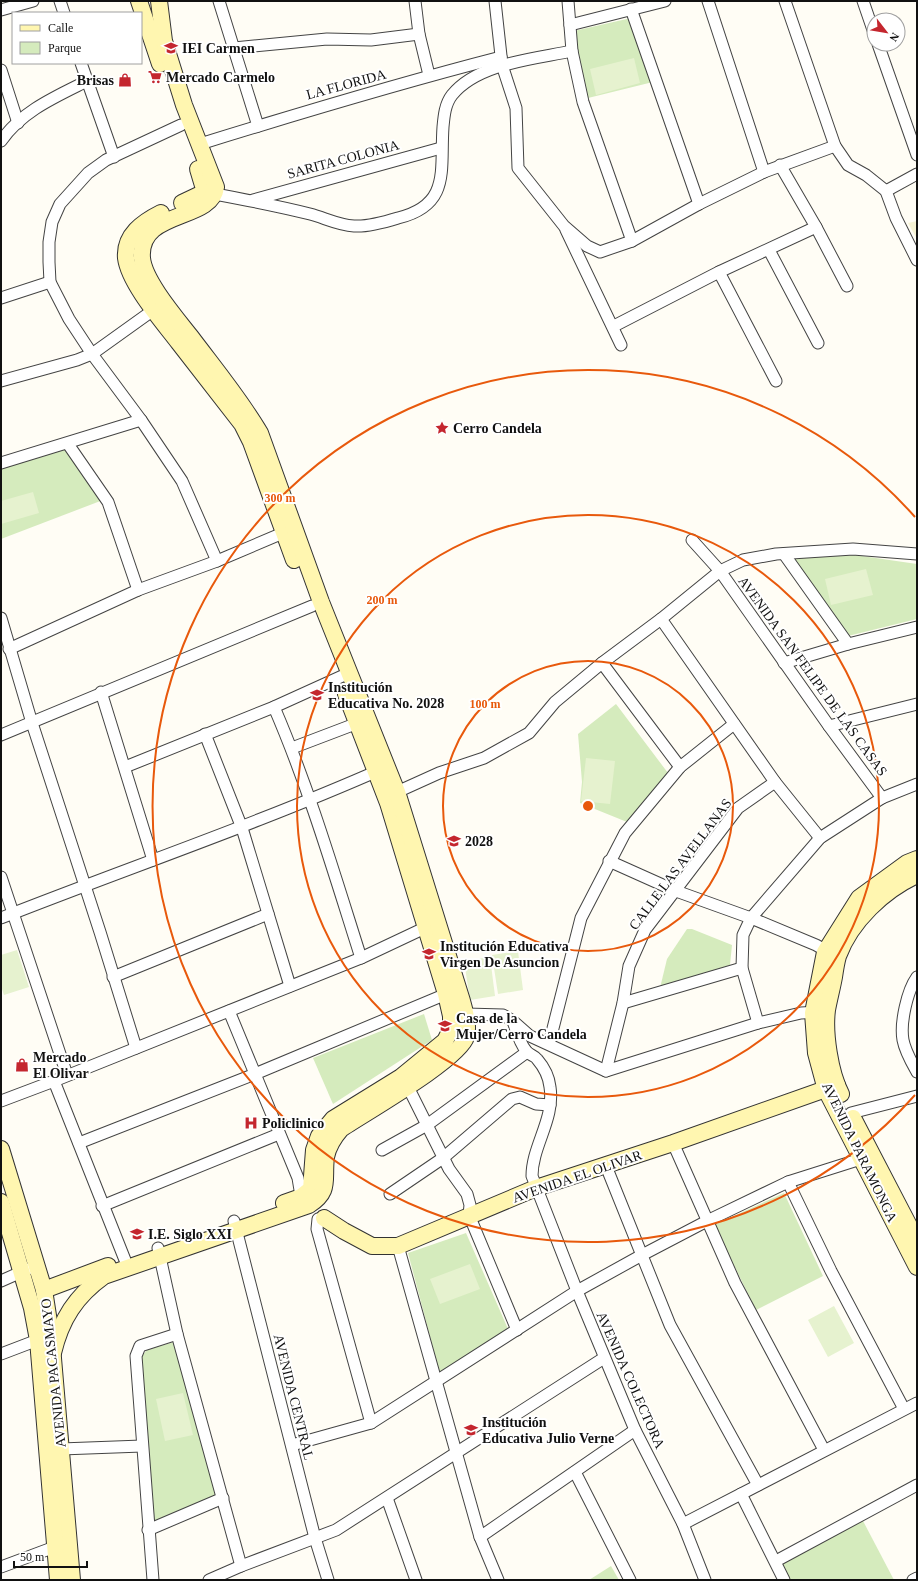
<svg xmlns="http://www.w3.org/2000/svg" width="918" height="1581" font-family="'Times New Roman',serif">
  <style>
    .farmland { fill: #f6f3d4 }
    .green { fill: #d5ebbd }
    .pitch { fill: #e6f2cf }
    .lines { fill: none; stroke-linecap: round; stroke-linejoin: round }
    .street-casing { stroke: #444; stroke-width: 13 }
    .secondary-casing { stroke: #333; stroke-width: 18 }
    .street { stroke: #fff; stroke-width: 11 }
    .secondary { stroke: #fff6b0; stroke-width: 16 }
    .ring { fill: none; stroke: #e8590c; stroke-width: 2 }
    .labels { text-anchor: middle; stroke-width: 4; stroke-linejoin: round; paint-order: stroke }
    .poi-label { font-size: 14px; font-weight: bold; fill: #111; stroke: #fff; text-anchor: start }
    .street-label { font-size: 14px; fill: #111; stroke: #fff }
    .centre { fill: #e8590c; stroke: #fff; stroke-width: 2 }
    .ring-label { font-size: 12px; text-anchor: middle; font-weight: bold; fill: #e8590c; stroke: #fff; stroke-width: 4; stroke-linejoin: round; paint-order: stroke }
  </style>
  <rect width="100%" height="100%" fill="#fffdf5"/>
  <path class="farmland" d="M917,221V239L908,223Z"/>
  <g class="green">
    <path d="M631,18L653,82L588,98L574,31Z"/>
    <path d="M66,448L103,500L1,539V467Z"/>
    <path d="M855,555L917,564V619L848,636L793,558Z"/>
    <path d="M616,704L668,773L627,822L580,803L582,782L578,734Z"/>
    <path d="M687,929H692L732,945L730,965L660,988L667,959Z"/>
    <path d="M424,1014L432,1040L333,1104L313,1058Z"/>
    <path d="M784,1193L823,1276L756,1310L714,1225Z"/>
    <path d="M466,1233L508,1329L440,1374L408,1253Z"/>
    <path d="M174,1342L216,1495L154,1521L141,1357L147,1350Z"/>
    <path d="M862,1519L894,1580H788L781,1564Z"/>
    <path d="M611,1566L619,1580H589Z"/>
  </g>
  <g class="pitch">
    <path d="M634,58L640,83L596,95L590,69Z"/>
    <path d="M33,492L39,513L1,524V501Z"/>
    <path d="M866,569L873,595L831,605L825,579Z"/>
    <path d="M586,758L615,761L610,804L581,801Z"/>
    <path d="M17,950L29,987L4,995L1,986V955Z"/>
    <path d="M518,951L523,990L498,994L492,955Z"/>
    <path d="M490,957L495,996L470,1000L464,961Z"/>
    <path d="M470,1264L480,1289L440,1304L430,1279Z"/>
    <path d="M834,1306L854,1343L828,1357L808,1320Z"/>
    <path d="M183,1393L193,1435L165,1441L156,1399Z"/>
  </g>
  <g class="lines">
    <g class="street-casing">
      <g id="street">
        <path d="M60,1L64,13"/>
        <path d="M219,1L258,126"/>
        <path d="M415,1L419,34L429,75"/>
        <path d="M495,1L502,65L516,108L518,168L564,226L587,246L600,252L632,241L699,204L764,172L835,146"/>
        <path d="M568,1L572,51L583,102L632,241"/>
        <path d="M708,1L764,172"/>
        <path d="M785,1L835,146L848,165L866,175L886,191L896,218L917,260"/>
        <path d="M863,1L874,33"/>
        <path d="M631,9L699,204"/>
        <path d="M1,10L33,1"/>
        <path d="M570,25L665,1"/>
        <path d="M878,44L917,155"/>
        <path d="M234,48L327,39L371,40L419,34"/>
        <path d="M81,63L114,157"/>
        <path d="M1,70L18,123"/>
        <path d="M181,125L106,160L88,173L60,204L52,222L49,242V262L50,282L69,319L92,354L141,420L182,481L217,561"/>
        <path d="M1,141C22,111 55,97 87,81"/>
        <path d="M200,144C300,113 400,83 501,57"/>
        <path d="M780,165L816,227L847,286"/>
        <path d="M886,191L917,174"/>
        <path d="M215,194C247,200 278,206 310,214C325,218 338,225 354,226C367,227 385,222 398,218C451,205 440,170 443,127C444,116 445,104 452,95C478,63 534,59 572,51"/>
        <path d="M253,200L441,148"/>
        <path d="M566,230L621,345"/>
        <path d="M769,250L818,343"/>
        <path d="M719,272L776,381"/>
        <path d="M1,298L50,282"/>
        <path d="M614,326L719,272L816,227"/>
        <path d="M1,381L77,360L92,354L159,306"/>
        <path d="M68,444L108,502L138,590"/>
        <path d="M1,463L141,420"/>
        <path d="M692,540L720,571L829,726L882,798"/>
        <path d="M784,554L848,644"/>
        <path d="M1,618L32,723L100,932L136,1048"/>
        <path d="M661,619L775,782L820,838"/>
        <path d="M9,649L138,590L217,561L290,530"/>
        <path d="M602,663L680,767"/>
        <path d="M784,663L848,644L917,627"/>
        <path d="M101,692L153,860"/>
        <path d="M274,707C309,788 334,873 361,958"/>
        <path d="M829,726L917,704"/>
        <path d="M205,734L242,828L290,986"/>
        <path d="M1,735L312,606"/>
        <path d="M292,748L363,721"/>
        <path d="M125,767L274,707L349,673"/>
        <path d="M397,792L439,773L484,758L529,733L555,702L602,663L661,619L720,571L743,560L776,554L853,549L917,554"/>
        <path d="M609,861L676,891L751,918L816,945L832,954"/>
        <path d="M1,877L67,1075"/>
        <path d="M1,918C128,868 257,824 382,769"/>
        <path d="M113,977L268,914"/>
        <path d="M917,977C907,991 900,1023 903,1040C905,1051 912,1063 917,1072"/>
        <path d="M623,1003L742,968"/>
        <path d="M229,1011L298,1178L302,1202"/>
        <path d="M466,1014L503,1015L513,1021L530,1036L606,1071L758,1023L801,1013L819,1012"/>
        <path d="M513,1021C516,1031 520,1044 527,1052C530,1055 535,1056 537,1059C543,1066 549,1077 550,1087C555,1119 532,1146 532,1176L577,1291L635,1430L683,1524L705,1580"/>
        <path d="M758,1023L742,968L743,935L751,918L820,838L882,798L917,784"/>
        <path d="M549,1044L581,918L625,833L680,767L734,724"/>
        <path d="M606,1071L623,1003L629,966L645,930L738,808L775,782"/>
        <path d="M54,1081L125,1260"/>
        <path d="M408,1087L449,1169L467,1194L470,1205L469,1215L517,1330"/>
        <path d="M1,1101L54,1081L361,958L431,925"/>
        <path d="M851,1113L917,1096"/>
        <path d="M79,1143L255,1074L451,992"/>
        <path d="M673,1143L735,1283L824,1450"/>
        <path d="M382,1150L427,1125L527,1052"/>
        <path d="M606,1166L670,1325L758,1485"/>
        <path d="M788,1182L831,1271L904,1409"/>
        <path d="M390,1194L443,1158L512,1099L520,1097L536,1104L550,1105"/>
        <path d="M102,1206L279,1134"/>
        <path d="M318,1219L317,1229L371,1423"/>
        <path d="M234,1221L315,1538L328,1580"/>
        <path d="M398,1246L480,1537L498,1580"/>
        <path d="M158,1248L177,1334L241,1566"/>
        <path d="M1,1281L28,1269"/>
        <path d="M1,1354L43,1338"/>
        <path d="M292,1445L371,1423L577,1291L642,1255L707,1221L788,1182L867,1157"/>
        <path d="M61,1449L142,1446"/>
        <path d="M575,1472L630,1580"/>
        <path d="M741,1494L784,1580"/>
        <path d="M387,1498L416,1580"/>
        <path d="M683,1524L917,1403"/>
        <path d="M148,1530L223,1498"/>
        <path d="M480,1537L635,1430"/>
        <path d="M776,1561L917,1485"/>
        <path d="M1,1567L60,1545"/>
        <path d="M153,1580L136,1356L140,1346L177,1334"/>
        <path d="M209,1580L241,1566L336,1530L604,1358"/>
        <path d="M913,1580L917,1578"/>
      </g>
    </g>
    <g class="secondary-casing">
      <g id="secondary">
        <path d="M139,1L160,64"/>
        <path d="M182,203L201,194L204,189L198,169"/>
        <path d="M161,213C143,222 124,235 126,258C129,283 163,322 179,343C200,370 221,397 242,424L251,442L294,560"/>
        <path d="M917,859L907,863L859,898L825,952L813,1013L816,1053L826,1090L917,1267"/>
        <path d="M841,1094C830,1073 824,1033 827,1010C829,999 832,988 834,977C835,970 836,963 838,956C851,921 884,890 917,875"/>
        <path d="M853,1118L917,1241"/>
        <path d="M1,1149L44,1290L51,1335L72,1580"/>
        <path d="M1,1202L32,1308L38,1340L58,1580"/>
        <path d="M284,1203L301,1197L311,1189L314,1150L319,1136L333,1119L401,1077L445,1041L451,1029V1016L446,994L388,803L346,694"/>
        <path d="M324,1218L344,1231L372,1246H398L536,1188L673,1143L837,1085"/>
        <path d="M44,1290L108,1266"/>
        <path d="M53,1353C61,1319 76,1296 104,1276L309,1205C331,1191 323,1180 326,1157C328,1147 334,1137 341,1129C363,1114 460,1059 466,1037C469,1025 465,1012 462,1001L397,792L321,602L260,433C240,399 215,369 191,337C177,319 144,281 142,258C138,209 212,222 216,187L184,105L164,41L159,1"/>
      </g>
    </g>
    <use href="#street" class="street"/>
    <use href="#secondary" class="secondary"/>
  </g>
  <g class="ring">
    <circle cx="588" cy="806" r="145"/>
    <circle cx="588" cy="806" r="291"/>
    <path d="M915 1095A436 436 0 1 1 915 517"/>
  </g>
  <defs>
    <g id="school-bare" transform="scale(1.08)"><path d="M0-5L7-2L0 1L-7-2ZM-4 1L0 2.5L4 1V4Q0 6-4 4Z" fill="#c4262e" stroke="#fff" stroke-width="2.5" paint-order="stroke"/></g>
    <g id="supermarket-bare" transform="scale(1.08)"><path d="M-6-5.5h2.5l.6 2H6L4.5 2H-2.5L-4.4-4H-6ZM-1.5 3.2a1.3 1.3 0 1 0 .1 0ZM3 3.2a1.3 1.3 0 1 0 .1 0Z" fill="#c4262e" stroke="#fff" stroke-width="2.5" paint-order="stroke"/></g>
    <g id="shop-bare" transform="scale(1.08)"><path d="M-5-2.5h2.3a2.7 3.5 0 0 1 5.4 0H5L5.5 6h-11ZM-1.5-2.5h3a1.5 2.3 0 0 0-3 0Z" fill="#c4262e" stroke="#fff" stroke-width="2.5" paint-order="stroke"/></g>
    <g id="sight-bare" transform="scale(1.08)"><path d="M0-6L1.8-2.2L6-1.7L2.9 1.2L3.7 5.4L0 3.3L-3.7 5.4L-2.9 1.2L-6-1.7L-1.8-2.2Z" fill="#c4262e" stroke="#fff" stroke-width="2.5" paint-order="stroke"/></g>
    <g id="hospital-bare" transform="scale(1.08)"><path d="M-5-5h3v3.5h4V-5h3V5h-3V1.5h-4V5h-3Z" fill="#c4262e" stroke="#fff" stroke-width="2.5" paint-order="stroke"/></g>
  </defs>
  <g fill-rule="evenodd">
    <use href="#school-bare" x="171" y="48"/>
    <use href="#supermarket-bare" x="155" y="77"/>
    <use href="#shop-bare" x="125" y="80"/>
    <use href="#sight-bare" x="442" y="428"/>
    <use href="#school-bare" x="317" y="695"/>
    <use href="#school-bare" x="454" y="841"/>
    <use href="#school-bare" x="429" y="954"/>
    <use href="#school-bare" x="445" y="1026"/>
    <use href="#shop-bare" x="22" y="1065"/>
    <use href="#hospital-bare" x="251" y="1123"/>
    <use href="#school-bare" x="137" y="1234"/>
    <use href="#school-bare" x="471" y="1430"/>
  </g>
  <g class="labels">
    <g class="poi-label">
      <text x="182" y="53">IEI Carmen</text>
      <text x="166" y="82">Mercado Carmelo</text>
      <text x="114" y="85" text-anchor="end">Brisas</text>
      <text x="453" y="433">Cerro Candela</text>
      <text x="328" y="692">Institución<tspan x="328" dy="16">Educativa No. 2028</tspan></text>
      <text x="465" y="846">2028</text>
      <text x="440" y="951">Institución Educativa<tspan x="440" dy="16">Virgen De Asuncion</tspan></text>
      <text x="456" y="1023">Casa de la<tspan x="456" dy="16">Mujer/Cerro Candela</tspan></text>
      <text x="33" y="1062">Mercado<tspan x="33" dy="16">El Olivar</tspan></text>
      <text x="262" y="1128">Policlinico</text>
      <text x="148" y="1239">I.E. Siglo XXI</text>
      <text x="482" y="1427">Institución<tspan x="482" dy="16">Educativa Julio Verne</tspan></text>
    </g>
    <g class="street-label">
      <text transform="translate(346 84) rotate(-15)" y="5">LA FLORIDA</text>
      <text transform="translate(343 159) rotate(-15)" y="5">SARITA COLONIA</text>
      <text transform="translate(813 676) rotate(54)" y="5">AVENIDA SAN FELIPE DE LAS CASAS</text>
      <text transform="translate(680 864) rotate(-53)" y="5">CALLE LAS AVELLANAS</text>
      <text transform="translate(860 1152) rotate(64)" y="5">AVENIDA PARAMONGA</text>
      <text transform="translate(577 1176) rotate(-19)" y="5">AVENIDA EL OLIVAR</text>
      <text transform="translate(53 1373) rotate(-96)" y="5">AVENIDA PACASMAYO</text>
      <text transform="translate(631 1380) rotate(66)" y="5">AVENIDA COLECTORA</text>
      <text transform="translate(294 1397) rotate(76)" y="5">AVENIDA CENTRAL</text>
    </g>
  </g>
  <circle cx="588" cy="806" r="6" class="centre"/>
  <g class="ring-label">
    <text x="280" y="502">300 m</text>
    <text x="382" y="604">200 m</text>
    <text x="485" y="708">100 m</text>
  </g>
  <rect width="918" height="1581" fill="none" stroke="#111111" stroke-width="4"/>
  <rect x="12" y="12" width="130" height="52" fill="#ffffff" stroke="#a0a0a0"/>
  <rect x="20" y="25" width="20" height="6" fill="#fff6b0" stroke="#a0a0a0"/>
  <text x="48" y="32" font-size="12" fill="#111111">Calle</text>
  <rect x="20" y="42" width="20" height="12" fill="#d5ebbd" stroke="#a0a0a0"/>
  <text x="48" y="52" font-size="12" fill="#111111">Parque</text>
  <g transform="translate(886 32) rotate(121)"><circle r="19" fill="#ffffff" stroke="#a0a0a0"/>
  <path d="M0-3L7 15L0 10L-7 15Z" fill="#c4262e"/>
  <text y="-6" font-size="11" font-weight="bold" text-anchor="middle" fill="#111111">N</text>
  </g>
  <path d="M14 1561v6h73v-6" fill="none" stroke="#111111" stroke-width="2"/>
  <text x="20" y="1561" font-size="12" fill="#111111" stroke="#ffffff" stroke-width="3" paint-order="stroke">50 m</text>
</svg>
